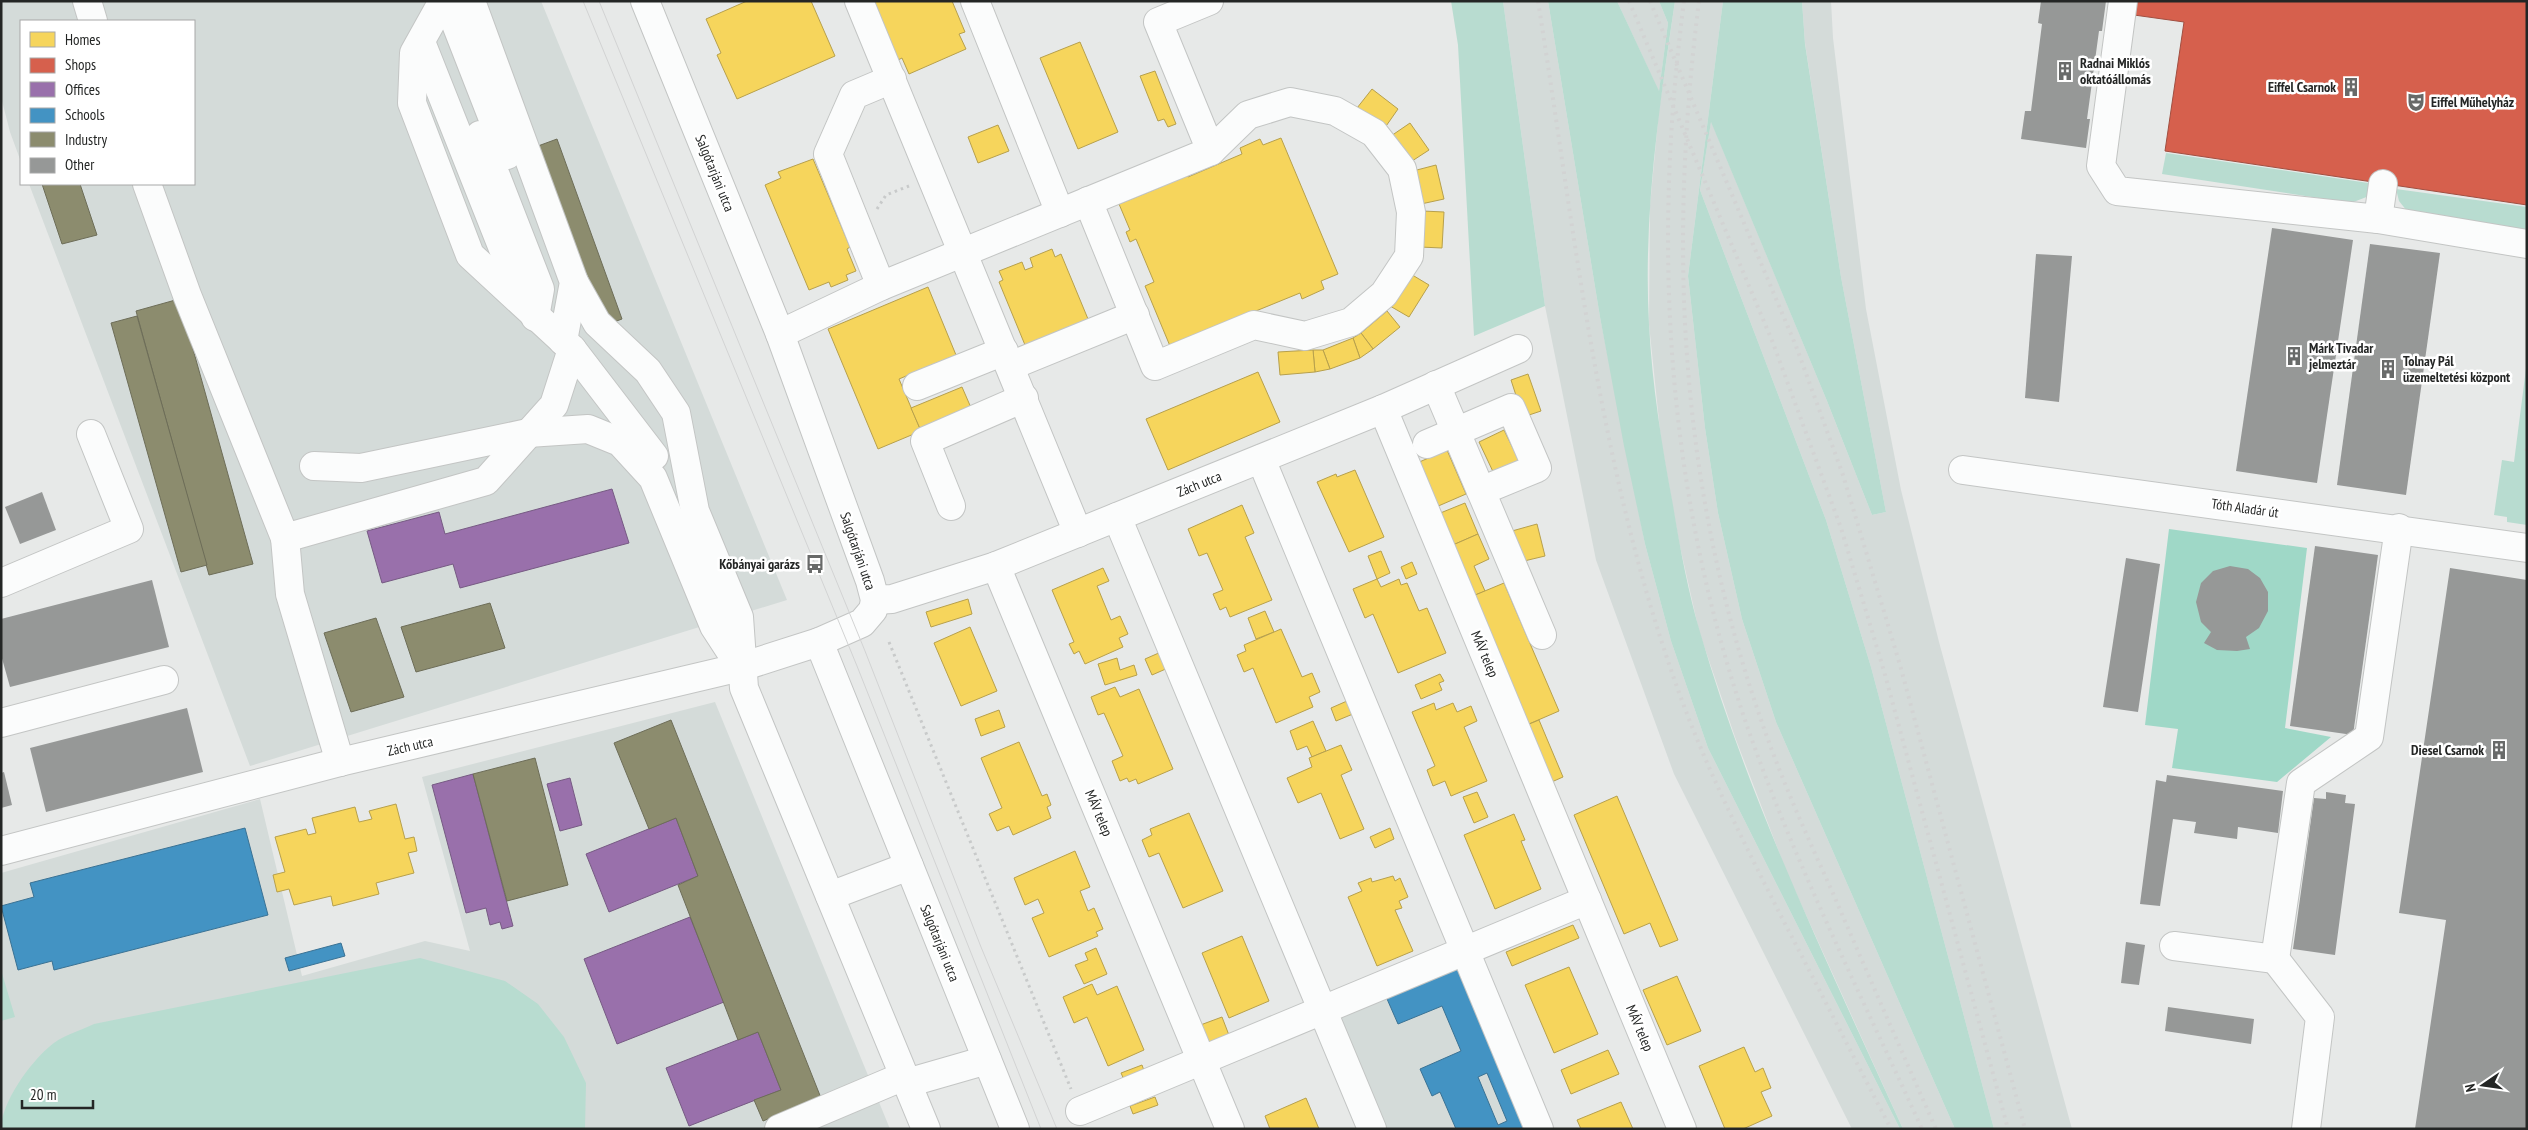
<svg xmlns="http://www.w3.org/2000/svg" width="2528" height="1130" font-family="'PT Sans Narrow',sans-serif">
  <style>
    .built { fill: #d4dbd9 }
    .green { fill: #b8dcd0 }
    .forest { fill: #9fd8c7 }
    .homes { fill: #f6d55c; stroke: #b7a04c }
    .shops { fill: #d6604d; stroke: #a14f41 }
    .offices { fill: #9970ab; stroke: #765a83 }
    .schools { fill: #4393c3; stroke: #3a7294; fill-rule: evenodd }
    .industry { fill: #8c8c6e; stroke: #6d6d58 }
    .building { fill: #969897 }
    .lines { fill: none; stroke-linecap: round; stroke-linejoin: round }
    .minor-casing { stroke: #c3c5c4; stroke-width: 30 }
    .path { stroke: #c8caca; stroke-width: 3; stroke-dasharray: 2.5 4; stroke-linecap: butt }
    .minor { stroke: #fbfcfc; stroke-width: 28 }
    .tram { stroke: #d2d3d3; stroke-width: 1 }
    .rail { stroke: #d2d3d3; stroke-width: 4; stroke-dasharray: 2.5 5; stroke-linecap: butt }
    .labels { text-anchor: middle; stroke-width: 5; stroke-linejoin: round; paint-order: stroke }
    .poi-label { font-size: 14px; font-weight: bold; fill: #242625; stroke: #fff; text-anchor: start }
    .street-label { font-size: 14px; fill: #242625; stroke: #fff }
  </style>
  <rect width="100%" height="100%" fill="#e7e9e8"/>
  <g class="built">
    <path d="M1,1H541L787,600L250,766L29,184H194V21H21V162L10,132L1,97Z"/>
    <path d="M1503,1H1548L1600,317L1645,544L1671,641L1708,748L1900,1129H1852L1674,774L1596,560L1545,306Z"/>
    <path d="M1617,1H1659L1668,23L1659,92Z"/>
    <path d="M1675,1H1723L1688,276L1705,428L1718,513L1742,619L1776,722L1955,1129H1903L1787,873L1735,737L1699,631L1679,542L1661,440L1649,324L1650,206L1659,110Z"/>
    <path d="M1802,1H1831L1833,38L1866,309L1901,490L1939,642L2072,1129H1994L1871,667L1826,520L1700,190L1711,121L1827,401L1872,515L1886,512L1841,277L1805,43Z"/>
    <path d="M715,702L890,1129H1V873L260,799L302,976L425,941L470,951L422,777Z"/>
    <path d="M1462,959L1533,1129H1380L1332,1013Z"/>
  </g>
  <g class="green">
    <path d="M1451,1H1503L1545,306L1474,336L1458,45Z"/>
    <path d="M1548,1H1617L1659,91L1668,23L1659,1H1675C1659,108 1643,216 1649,324C1652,385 1662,446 1673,505C1680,548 1688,591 1700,632C1750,804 1829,966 1903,1129H1900L1708,748L1671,641L1645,544L1624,446L1600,317Z"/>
    <path d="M1723,1H1802L1805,44L1841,277L1886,512L1872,515L1827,401L1711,122L1700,190L1826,520L1871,667L1994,1129H1955L1776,722L1742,619L1718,513L1705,428L1688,276Z"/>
    <path d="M2166,153L2375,184L2369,196L2351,203L2162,174Z"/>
    <path d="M2396,189L2527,207V230L2407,211L2399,201Z"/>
    <path d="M2527,361V525L2507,522V517L2494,515L2502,460L2514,462Z"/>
    <path d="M420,958L505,981L538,1004L564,1037L586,1083L585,1129H1C1,1103 30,1063 49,1047C60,1036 80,1031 94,1024Z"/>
    <path d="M1,970L15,1017L1,1021Z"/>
  </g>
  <path class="forest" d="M2169,529L2307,548L2285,728L2331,737L2277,782L2172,768L2178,729L2145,725Z"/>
  <g class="homes">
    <path d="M747,1H811L835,56L737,99L717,55L721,53L706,19Z"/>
    <path d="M873,1H952L965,32L959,34L966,49L909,74L902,58L898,60Z"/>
    <path d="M1080,42L1118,132L1078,149L1040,58Z"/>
    <path d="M1155,71L1176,124L1168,127L1164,119L1158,121L1140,76Z"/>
    <path d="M1372,89L1398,109L1384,129L1357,108Z"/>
    <path d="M1410,123L1429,150L1409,163L1391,136Z"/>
    <path d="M998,125L1009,151L978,163L968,137Z"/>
    <path d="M1281,138L1338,274L1321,281L1324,289L1302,299L1300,293L1170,346L1145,286L1154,282L1136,239L1130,242L1126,232L1130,230L1119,204L1163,186L1160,178L1184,168L1188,177L1242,154L1240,148L1260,139L1263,145Z"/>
    <path d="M813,159L850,247L847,249L856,271L846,275L848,280L831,287L829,282L809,290L765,185L781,178L778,172Z"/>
    <path d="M1436,165L1444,199L1421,204L1413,171Z"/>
    <path d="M1423,211L1444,212L1442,248L1420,247Z"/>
    <path d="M1052,249L1055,257L1061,254L1088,319L1080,325L1053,333V338L1025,345L999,282L1003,280L999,271L1022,262L1025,270L1033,267L1030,258Z"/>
    <path d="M1409,273L1429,285L1409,317L1390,306Z"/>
    <path d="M928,287L956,355L899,379L921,431L878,449L828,329Z"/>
    <path d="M1387,311L1400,327L1373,349L1361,333Z"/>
    <path d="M1361,333L1373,349L1360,358L1353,338Z"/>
    <path d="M1353,338L1360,358L1330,369L1323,350Z"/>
    <path d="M1313,350H1323L1330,369L1315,372Z"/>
    <path d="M1313,350L1315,372L1280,375L1278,352Z"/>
    <path d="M1258,372L1280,422L1168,470L1146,419Z"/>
    <path d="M1528,374L1541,411L1523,417L1511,380Z"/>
    <path d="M962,387L972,410L921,431L911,408Z"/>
    <path d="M1504,430L1521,465L1496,478L1479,442Z"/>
    <path d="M1447,450L1466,494L1436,507L1417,463Z"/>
    <path d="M1355,470L1384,537L1349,552L1317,482L1336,474L1337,477Z"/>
    <path d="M1465,503L1478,534L1446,548L1433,516Z"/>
    <path d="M1242,505L1254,533L1245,537L1272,600L1230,617L1226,607L1220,610L1213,594L1223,590L1207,553L1199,556L1188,529Z"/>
    <path d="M1537,524L1545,556L1520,562L1512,531Z"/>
    <path d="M1478,534L1489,559L1474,566L1485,591L1468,598L1446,548Z"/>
    <path d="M1381,551L1390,573L1377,579L1368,556Z"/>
    <path d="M1412,562L1417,574L1406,579L1401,567Z"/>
    <path d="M1103,568L1109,581L1097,586L1111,620L1120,616L1128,634L1119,638L1123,647L1085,664L1079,651L1074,654L1069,644L1074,642L1052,590Z"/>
    <path d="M1377,579L1381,587L1399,579L1401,585L1407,583L1419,611L1427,608L1446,653L1398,673L1373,614L1365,618L1353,589Z"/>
    <path d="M1504,583L1559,711L1522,727L1468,598Z"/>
    <path d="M968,599L972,614L931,627L926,612Z"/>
    <path d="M1265,611L1274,632L1256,639L1248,618Z"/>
    <path d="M970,627L997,691L961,706L934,643Z"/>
    <path d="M1281,629L1302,677L1312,673L1320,692L1309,697L1313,707L1276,723L1253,668L1244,672L1237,655L1246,651L1244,645Z"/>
    <path d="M1161,652L1168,668L1152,675L1145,659Z"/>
    <path d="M1117,658L1120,670L1134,665L1137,675L1105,685L1098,664Z"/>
    <path d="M1440,674L1444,681L1439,683L1442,690L1421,699L1415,685Z"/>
    <path d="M1115,687L1120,697L1139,689L1173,769L1138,784L1136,779L1129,782L1127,778L1120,781L1112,761L1123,756L1104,713L1098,715L1091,697Z"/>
    <path d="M1347,701L1353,714L1336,721L1331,708Z"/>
    <path d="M1434,703L1436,710L1453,703L1457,712L1471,706L1477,721L1464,727L1487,781L1451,796L1445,781L1433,786L1427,770L1435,766L1412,712Z"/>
    <path d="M999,710L1005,727L981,736L975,719Z"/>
    <path d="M1539,720L1563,777L1547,784L1522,727Z"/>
    <path d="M1313,721L1326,751L1312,757L1307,746L1297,750L1290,731Z"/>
    <path d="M1019,742L1042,796L1047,794L1051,805L1047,807L1051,818L1013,835L1009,826L997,831L989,814L1002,808L981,758Z"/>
    <path d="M1341,745L1352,770L1341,775L1364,829L1340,839L1321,793L1298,803L1287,778L1312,767L1309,758Z"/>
    <path d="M1477,792L1488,817L1474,823L1463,797Z"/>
    <path d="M1617,796L1678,940L1660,947L1650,923L1624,934L1574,815Z"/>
    <path d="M396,804L405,839L414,837L417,851L408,853L414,873L376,883L379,894L333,906L331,896L294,905L289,889L277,892L273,875L285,872L275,837L306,829L308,835L316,833L312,818L355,807L359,822L372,819L369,811Z"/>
    <path d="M1189,813L1223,891L1183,908L1159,853L1149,857L1142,840L1152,835L1150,829Z"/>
    <path d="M1514,814L1525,840L1521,841L1541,889L1495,909L1464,835Z"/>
    <path d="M1390,828L1394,839L1375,848L1370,837Z"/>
    <path d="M1075,851L1090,887L1080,891L1088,911L1094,908L1103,929L1096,932L1098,936L1049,957L1032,918L1044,913L1038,899L1025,905L1014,878Z"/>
    <path d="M1393,876L1395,881L1400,878L1408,897L1399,901L1402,908L1395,910L1413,951L1377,966L1348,897L1362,891L1358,883L1371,878L1372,882Z"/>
    <path d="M1573,925L1579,938L1512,966L1506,952Z"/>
    <path d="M1242,936L1269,1001L1229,1018L1202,953Z"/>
    <path d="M1096,948L1107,974L1084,984L1075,965L1088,960L1085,953Z"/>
    <path d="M1569,967L1598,1034L1554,1053L1525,985Z"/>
    <path d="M1677,976L1701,1031L1667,1045L1643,990Z"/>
    <path d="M1092,984L1097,995L1117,986L1144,1050L1108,1066L1087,1017L1074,1023L1063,997Z"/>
    <path d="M1222,1017L1232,1043L1205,1053L1195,1027Z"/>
    <path d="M1744,1047L1755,1072L1763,1068L1771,1088L1761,1092L1772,1116L1743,1129H1725L1699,1066Z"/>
    <path d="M1608,1050L1619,1074L1571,1094L1561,1070Z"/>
    <path d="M1142,1065L1146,1076L1126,1084L1121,1073Z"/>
    <path d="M1155,1097L1158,1105L1133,1114L1130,1106Z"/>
    <path d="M1306,1098L1319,1129H1270L1265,1116Z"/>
    <path d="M1621,1102L1633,1129H1581L1577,1120Z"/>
  </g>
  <path class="shops" d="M2136,1H2527V205L2165,151L2184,22L2134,15Z"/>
  <g class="offices">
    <path d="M612,489L629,543L460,588L453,564L382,583L367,531L439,512L445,534Z"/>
    <path d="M473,774L513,926L502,929L500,922L490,925L486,908L466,913L432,785Z"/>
    <path d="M570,778L582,825L560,831L547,784Z"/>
    <path d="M676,818L698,876L609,912L586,854Z"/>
    <path d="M690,917L724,1002L617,1044L584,959Z"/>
    <path d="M758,1032L781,1090L689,1126L666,1068Z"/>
  </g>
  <g class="schools">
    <path d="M245,828L268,915L54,970L52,961L18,970L1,906L34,897L30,883Z"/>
    <path d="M341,943L345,956L289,971L285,958Z"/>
    <path d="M1462,959L1533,1129H1456L1440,1092L1432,1096L1420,1069L1461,1051L1442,1006L1398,1024L1384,992ZM1487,1073L1507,1121L1498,1125L1478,1077Z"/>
  </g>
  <g class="industry">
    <path d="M557,139L622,319L603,326L538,146Z"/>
    <path d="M42,184H80L97,235L62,244Z"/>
    <path d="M179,299L253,564L209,575L136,311Z"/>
    <path d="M137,316L207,565L181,572L111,323Z"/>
    <path d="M490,603L505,648L416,672L401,627Z"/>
    <path d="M376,618L404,697L351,712L324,633Z"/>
    <path d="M671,720L821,1098L763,1121L754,1100L781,1090L758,1032L738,1040L678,885L698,876L676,818L649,829L614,743Z"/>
    <path d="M535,758L568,885L507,901L473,774Z"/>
  </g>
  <g class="building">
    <path d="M2041,1H2106L2102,31H2099L2087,119H2090L2086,148L2021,139L2025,111H2031L2042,24L2038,23Z"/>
    <path d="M2272,228L2353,240L2317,483L2236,471Z"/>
    <path d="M2370,244L2440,253L2406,495L2337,485Z"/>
    <path d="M2036,254L2072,256L2059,402L2025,398Z"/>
    <path d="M42,492L56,530L20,544L5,507Z"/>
    <path d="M2315,546L2378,555L2353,735L2290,726Z"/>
    <path d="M2126,558L2160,564L2138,712L2103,707Z"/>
    <path d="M2230,566L2248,569L2260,578L2268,592V611L2259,628L2246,637L2250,649L2237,651L2217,650L2204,643L2211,632L2201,622L2196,602L2201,583L2213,571Z"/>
    <path d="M2450,568L2527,580V1129H2415L2446,920L2399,913Z"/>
    <path d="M152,580L169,647L10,687L1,655V619Z"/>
    <path d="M187,708L203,772L46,812L30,748Z"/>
    <path d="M4,772L12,805L1,808V773Z"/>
    <path d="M2167,775L2283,791L2278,833L2238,827L2237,839L2194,833L2196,822L2173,819L2160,906L2140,904L2156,780L2166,782Z"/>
    <path d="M2326,792L2346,795L2345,803L2355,804L2335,955L2293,949L2314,798L2326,799Z"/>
    <path d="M2126,942L2145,945L2139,985L2121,983Z"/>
    <path d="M2168,1007L2254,1019L2251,1044L2165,1031Z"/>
  </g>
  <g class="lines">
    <g class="minor-casing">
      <g id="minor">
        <path d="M87,1L93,21"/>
        <path d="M447,1L507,155"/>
        <path d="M471,1L574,282L563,341"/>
        <path d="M859,1L1078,533"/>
        <path d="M975,1L1060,213"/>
        <path d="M2123,1L2101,166L2117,191L2378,219L2527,244"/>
        <path d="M421,42L517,284"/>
        <path d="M480,135L540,289L535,317"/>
        <path d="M147,184L187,295L285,538L486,481L554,405L572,349L470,255L412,103L414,53L443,1"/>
        <path d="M1088,201L1155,366L1254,325L1305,336L1351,322L1384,294L1409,256L1411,212L1402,169L1374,133L1335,111L1290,102L1248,115L1211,151"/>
        <path d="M2378,219L2383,184"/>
        <path d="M574,282L597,323L648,371L676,413L695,511L739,617L744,688L926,1129"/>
        <path d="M881,286L828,154L854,95L892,79"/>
        <path d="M780,334L881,286L1211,151L1158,22L1209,1"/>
        <path d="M572,349L654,456"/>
        <path d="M1010,366L1135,315"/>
        <path d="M1436,385L1542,635"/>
        <path d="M917,386L1004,351"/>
        <path d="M1383,409L1682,1129"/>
        <path d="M1427,444L1511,408L1537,468L1481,491"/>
        <path d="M1261,459L1539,1129"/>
        <path d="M314,466L361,468L528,433L588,429L620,442L653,478L714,626L740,666"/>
        <path d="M1963,470L2527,548"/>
        <path d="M951,506L925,441L1024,398"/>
        <path d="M1117,517L1372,1129"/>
        <path d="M285,538L290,594L340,762"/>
        <path d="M996,566L1230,1129"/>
        <path d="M1,583L129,529L91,434"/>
        <path d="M875,600L892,599L996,566L1383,409L1518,349"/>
        <path d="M819,642L1015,1129"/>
        <path d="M1,723L164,680"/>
        <path d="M1,851L340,762L741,667L819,642L862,623L873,610L875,600L870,581L780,334L645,1"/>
        <path d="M830,896L909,866"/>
        <path d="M2174,946L2275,959L2301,783L2369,737L2399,528"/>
        <path d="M2275,959L2320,1017L2306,1129"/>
        <path d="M907,1083L987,1060"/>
        <path d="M1080,1111L1587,900"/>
        <path d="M779,1129L904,1076"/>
      </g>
    </g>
    <g class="path">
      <path d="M877,209L886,195L909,186"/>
      <path d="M2525,449L2527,450"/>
      <path d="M889,642L1071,1089"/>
    </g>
    <use href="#minor" class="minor"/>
    <g class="tram">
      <path d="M583,1L857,666L1041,1129"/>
      <path d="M599,1L865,651L981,947L1057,1129"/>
    </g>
    <g class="rail">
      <path d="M1538,1C1575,232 1598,466 1677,687C1705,766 1743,841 1781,916C1818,987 1854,1058 1891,1129"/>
      <path d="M1629,1L1773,343L1841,528L1884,671L2008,1129"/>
      <path d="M1650,1L1796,346L1843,475L1900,665L2025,1129"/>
      <path d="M1684,1C1652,247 1666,488 1746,723C1794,862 1861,995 1922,1129"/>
      <path d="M1699,1C1668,247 1679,481 1760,717C1780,776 1806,834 1832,891C1866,970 1901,1050 1936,1129"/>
    </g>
  </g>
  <defs>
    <g id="building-bare" transform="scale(1.5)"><path d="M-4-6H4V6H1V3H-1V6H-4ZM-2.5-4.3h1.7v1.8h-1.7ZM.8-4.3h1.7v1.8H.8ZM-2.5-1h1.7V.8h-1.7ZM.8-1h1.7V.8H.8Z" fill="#686a69" stroke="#fff" stroke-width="2.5" paint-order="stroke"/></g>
    <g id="theatre-bare" transform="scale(1.5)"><path d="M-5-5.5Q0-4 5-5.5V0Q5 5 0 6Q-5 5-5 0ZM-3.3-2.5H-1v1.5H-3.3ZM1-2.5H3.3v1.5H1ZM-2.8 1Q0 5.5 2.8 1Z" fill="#686a69" stroke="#fff" stroke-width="2.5" paint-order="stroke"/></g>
    <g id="bus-bare" transform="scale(1.5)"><path d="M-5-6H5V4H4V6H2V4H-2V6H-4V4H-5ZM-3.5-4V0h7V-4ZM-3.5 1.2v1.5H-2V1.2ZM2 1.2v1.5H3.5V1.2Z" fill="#686a69" stroke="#fff" stroke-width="2.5" paint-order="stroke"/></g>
  </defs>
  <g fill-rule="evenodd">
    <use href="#building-bare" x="2065" y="71"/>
    <use href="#building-bare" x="2351" y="87"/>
    <use href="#theatre-bare" x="2416" y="102"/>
    <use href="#building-bare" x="2294" y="356"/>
    <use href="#building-bare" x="2388" y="369"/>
    <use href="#bus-bare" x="815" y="564"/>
    <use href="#building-bare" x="2499" y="750"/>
  </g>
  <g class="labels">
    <g class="poi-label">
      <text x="2080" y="68">Radnai Miklós<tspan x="2080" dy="16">oktatóállomás</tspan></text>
      <text x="2336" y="92" text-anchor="end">Eiffel Csarnok</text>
      <text x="2431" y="107">Eiffel Műhelyház</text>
      <text x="2309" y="353">Márk Tivadar<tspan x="2309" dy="16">jelmeztár</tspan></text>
      <text x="2403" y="366">Tolnay Pál<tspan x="2403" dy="16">üzemeltetési központ</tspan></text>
      <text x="800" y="569" text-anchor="end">Kőbányai garázs</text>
      <text x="2484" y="755" text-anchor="end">Diesel Csarnok</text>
    </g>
    <g class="street-label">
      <text transform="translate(715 173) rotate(68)" y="5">Salgótarjáni utca</text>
      <text transform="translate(1199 484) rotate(-22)" y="5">Zách utca</text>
      <text transform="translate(2245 508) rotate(8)" y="5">Tóth Aladár út</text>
      <text transform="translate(858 551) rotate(71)" y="5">Salgótarjáni utca</text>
      <text transform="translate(1485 654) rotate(67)" y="5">MÁV telep</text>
      <text transform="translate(410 746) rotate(-13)" y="5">Zách utca</text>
      <text transform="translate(1099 813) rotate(67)" y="5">MÁV telep</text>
      <text transform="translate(940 943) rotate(68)" y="5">Salgótarjáni utca</text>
      <text transform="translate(1640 1028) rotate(67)" y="5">MÁV telep</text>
    </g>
  </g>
  <rect width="2528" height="1130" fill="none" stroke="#242625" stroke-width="5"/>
  <rect x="20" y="20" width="175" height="165" fill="#ffffff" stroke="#a7a8a8"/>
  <rect x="30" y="32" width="25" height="15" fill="#f6d55c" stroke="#a7a8a8"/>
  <text x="65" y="45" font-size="15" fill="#242625">Homes</text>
  <rect x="30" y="58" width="25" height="15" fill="#d6604d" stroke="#a7a8a8"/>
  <text x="65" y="70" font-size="15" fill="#242625">Shops</text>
  <rect x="30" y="82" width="25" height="15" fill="#9970ab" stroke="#a7a8a8"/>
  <text x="65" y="95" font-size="15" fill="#242625">Offices</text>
  <rect x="30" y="108" width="25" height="15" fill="#4393c3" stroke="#a7a8a8"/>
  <text x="65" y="120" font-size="15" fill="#242625">Schools</text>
  <rect x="30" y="132" width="25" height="15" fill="#8c8c6e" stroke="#a7a8a8"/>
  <text x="65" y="145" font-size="15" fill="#242625">Industry</text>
  <rect x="30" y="158" width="25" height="15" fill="#969897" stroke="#a7a8a8"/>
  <text x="65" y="170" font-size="15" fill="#242625">Other</text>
  <g transform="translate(2483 1085) rotate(257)" stroke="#ffffff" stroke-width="4" paint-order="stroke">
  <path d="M0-4L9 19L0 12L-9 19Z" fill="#242625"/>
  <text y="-8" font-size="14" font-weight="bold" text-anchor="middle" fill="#242625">N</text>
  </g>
  <path d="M22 1100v8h71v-8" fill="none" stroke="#242625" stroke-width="2.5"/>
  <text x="30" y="1100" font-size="15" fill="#242625" stroke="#ffffff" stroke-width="4" paint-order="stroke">20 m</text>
</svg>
